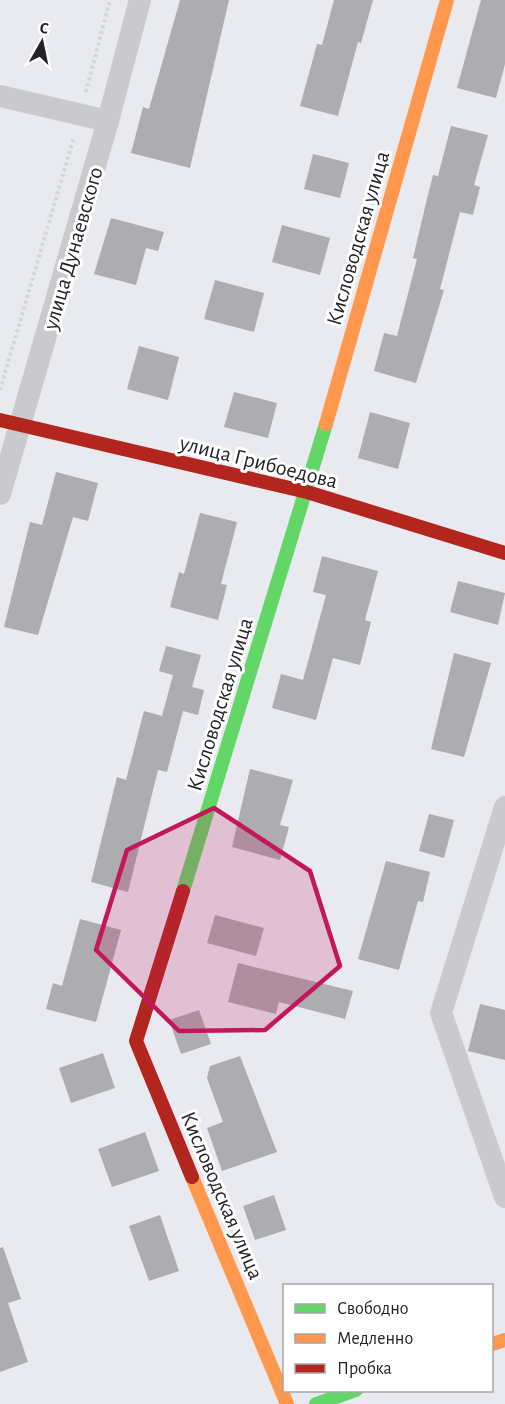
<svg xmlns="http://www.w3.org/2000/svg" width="505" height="1404" font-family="'Alegreya Sans',sans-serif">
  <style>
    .building { fill: #adacae }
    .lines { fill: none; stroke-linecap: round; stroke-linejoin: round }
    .path { stroke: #d4d5d6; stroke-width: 4; stroke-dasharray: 3 3; stroke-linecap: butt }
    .street { stroke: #cacacc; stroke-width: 22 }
    .fast { stroke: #63d668; stroke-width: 14 }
    .slow { stroke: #ff974d; stroke-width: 14 }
    .jam { stroke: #b3261e; stroke-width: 14 }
    .marked { fill: #c2185b; fill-opacity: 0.2; stroke: #c2185b; stroke-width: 4.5; stroke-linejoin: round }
    .labels { text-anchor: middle; stroke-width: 6; stroke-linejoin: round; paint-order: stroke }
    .street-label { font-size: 22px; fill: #232428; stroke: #fff }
  </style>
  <rect width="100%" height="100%" fill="#e8eaf0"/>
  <g class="building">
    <path d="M180,0H229L190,168L131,153L143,107L149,109Z"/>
    <path d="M334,0H373L361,43L358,42L338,116L300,106L317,44L322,45Z"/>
    <path d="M481,0H505V64L496,98L457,88Z"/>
    <path d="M451,126L488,135L474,185L480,187L473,215L460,212L440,289L444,290L416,383L374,371L384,333L397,336L417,259L413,258L426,203L433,175L438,176Z"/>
    <path d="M313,154L349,163L340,198L304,189Z"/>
    <path d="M111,218L164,232L158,251L146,248L136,285L94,274Z"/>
    <path d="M282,225L330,238L320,275L272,262Z"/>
    <path d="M215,280L264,293L254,332L204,319Z"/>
    <path d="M139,346L179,357L168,400L127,389Z"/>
    <path d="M234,392L277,403L268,438L224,427Z"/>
    <path d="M370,412L410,423L398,469L358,458Z"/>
    <path d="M56,472L98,483L88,521L73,517L38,635L4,627L30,522L42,525Z"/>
    <path d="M200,513L237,522L221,584L227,585L218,620L170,607L179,572L184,574Z"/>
    <path d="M322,556L378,571L365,620L371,622L360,665L333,658L316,720L272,708L281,674L303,680L326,595L313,592Z"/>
    <path d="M458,581L505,593L498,625L450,612Z"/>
    <path d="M166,646L201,655L192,687L204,690L198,715L183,711L167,772L158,770L128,892L91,882L117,777L126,780L144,711L162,716L173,675L159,671Z"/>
    <path d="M454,653L491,663L464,757L431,749Z"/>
    <path d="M250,769L293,780L280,825L289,827L280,860L232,847Z"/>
    <path d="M429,814L454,820L444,858L419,851Z"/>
    <path d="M386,861L430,872L423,902L418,901L399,970L358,959Z"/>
    <path d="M215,915L264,928L256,956L207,943Z"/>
    <path d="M80,919L121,930L96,1022L46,1009L53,983L62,986Z"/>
    <path d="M238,963L353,991L345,1019L279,1002L276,1014L228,1002Z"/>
    <path d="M480,1004L505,1010V1060L468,1051Z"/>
    <path d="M199,1010L211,1044L181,1054L169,1020Z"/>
    <path d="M103,1053L115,1088L71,1103L59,1068Z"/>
    <path d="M240,1056L277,1152L222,1171L207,1128L223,1122L207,1078L210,1066Z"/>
    <path d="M145,1132L159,1171L112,1187L98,1149Z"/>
    <path d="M274,1195L286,1230L255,1240L243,1206Z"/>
    <path d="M160,1215L179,1271L149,1281L129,1226Z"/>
    <path d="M3,1247L21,1299L8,1303L28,1362L0,1372V1248Z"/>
  </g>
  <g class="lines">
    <g class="path">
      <path d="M86,92L110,0"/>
      <path d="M0,390L74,137"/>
    </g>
    <g class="street">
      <path d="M0,96L108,121"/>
      <path d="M0,494L108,121L140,0"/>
      <path d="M505,807L441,1013L505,1197"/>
    </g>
    <g class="fast">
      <path d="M183,891L326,424"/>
      <path d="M316,1404L356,1390"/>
    </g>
    <g class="slow">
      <path d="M326,424L447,0"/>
      <path d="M192,1177L287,1404"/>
      <path d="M492,1344L505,1340"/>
    </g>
    <g class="jam">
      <path d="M0,420L307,492L505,553"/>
      <path d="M183,891L136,1041L192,1177"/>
    </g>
  </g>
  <path class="marked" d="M214,808L310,871L340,966L265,1030L179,1031L96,950L127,850Z"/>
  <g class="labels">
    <g class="street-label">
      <text transform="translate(357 238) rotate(-74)" y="8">Кисловодская улица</text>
      <text transform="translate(72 248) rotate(-74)" y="8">улица Дунаевского</text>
      <text transform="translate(259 461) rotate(14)" y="8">улица Грибоедова</text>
      <text transform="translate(219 704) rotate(-73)" y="8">Кисловодская улица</text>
      <text transform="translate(223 1195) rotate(67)" y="8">Кисловодская улица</text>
    </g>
  </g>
  <rect x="283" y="1284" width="210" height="108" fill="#ffffff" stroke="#a7a7a9" stroke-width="1.5"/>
  <rect x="295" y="1304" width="30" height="9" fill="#63d668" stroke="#a7a7a9" stroke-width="1.5"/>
  <text x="337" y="1314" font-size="18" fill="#232428">Свободно</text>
  <rect x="295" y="1334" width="30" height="9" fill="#ff974d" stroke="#a7a7a9" stroke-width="1.5"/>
  <text x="337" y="1344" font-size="18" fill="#232428">Медленно</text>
  <rect x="295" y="1364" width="30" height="9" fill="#b3261e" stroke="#a7a7a9" stroke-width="1.5"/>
  <text x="337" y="1374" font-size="18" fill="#232428">Пробка</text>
  <g transform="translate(42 42) rotate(9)" stroke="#ffffff" stroke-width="4.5" paint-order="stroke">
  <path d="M0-4.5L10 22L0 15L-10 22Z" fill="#232428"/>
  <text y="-9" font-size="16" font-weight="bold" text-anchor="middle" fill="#232428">С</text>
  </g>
</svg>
